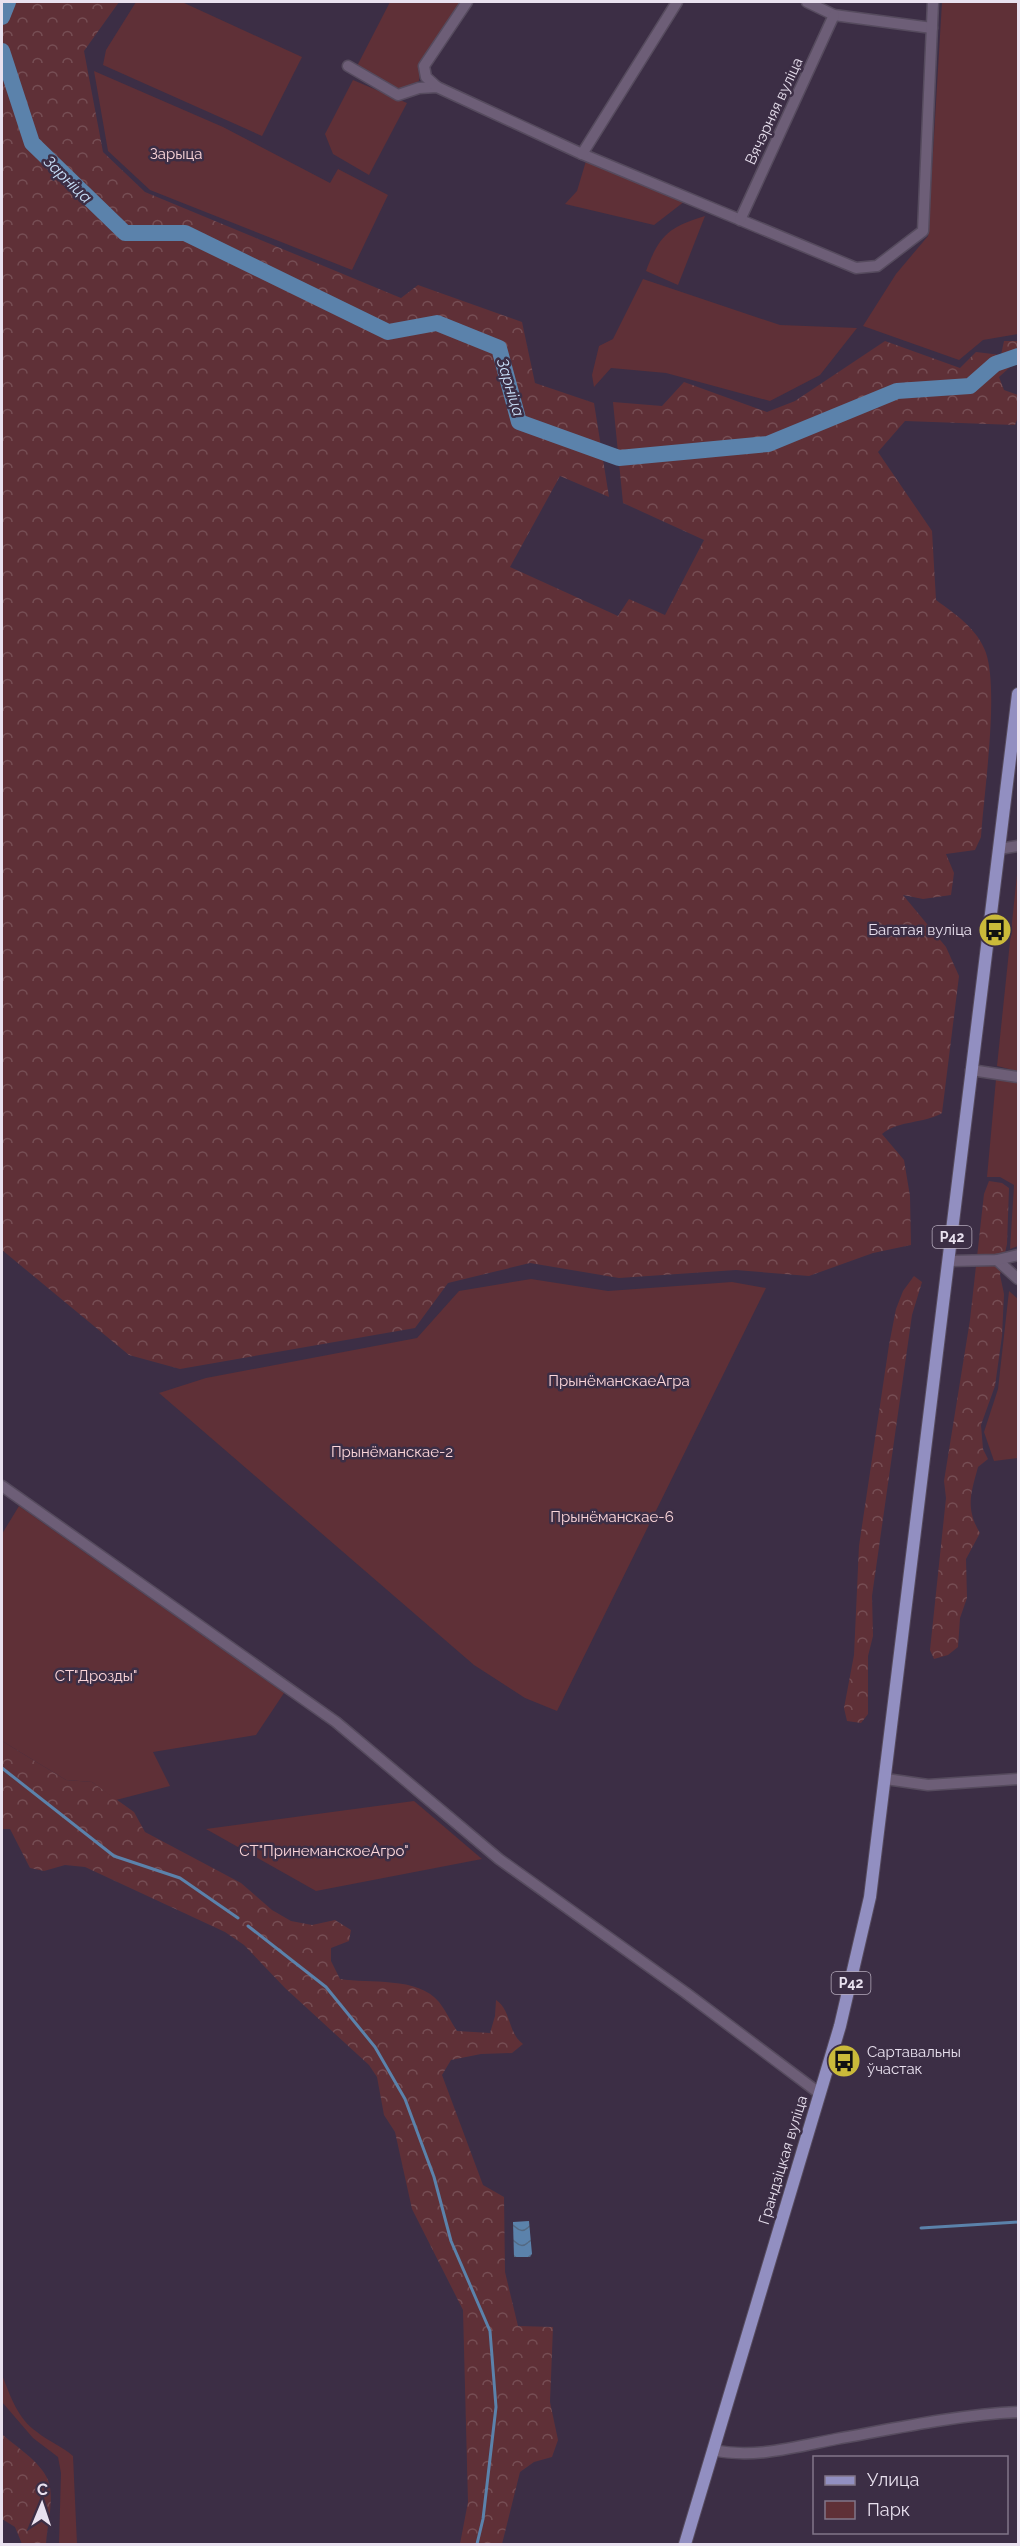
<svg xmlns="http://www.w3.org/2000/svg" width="1020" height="2546" font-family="Raleway,sans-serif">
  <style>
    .green { fill: #5f3037 }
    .forest { fill: url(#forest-crowns) }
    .water { fill: url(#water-waves) }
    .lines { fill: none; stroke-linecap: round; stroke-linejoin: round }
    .stream { stroke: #5b82ab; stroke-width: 3 }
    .river { stroke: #5b82ab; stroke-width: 16 }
    .minor-casing { stroke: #564b5e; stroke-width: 13 }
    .major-casing { stroke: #564b5e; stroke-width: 14 }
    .minor { stroke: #6d5e77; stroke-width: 10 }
    .major { stroke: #928fc1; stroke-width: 12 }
    .labels { text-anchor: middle; stroke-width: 5; stroke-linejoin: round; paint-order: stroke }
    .shield { fill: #3c2e45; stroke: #b5abbc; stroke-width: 1.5 }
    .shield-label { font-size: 14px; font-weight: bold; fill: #e9e1ef }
    .street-label { font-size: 15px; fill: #e9e1ef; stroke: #3c2e45 }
    .park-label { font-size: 15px; fill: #fcd6da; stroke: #3c2e45 }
    .poi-label { font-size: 15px; fill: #e9e1ef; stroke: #3c2e45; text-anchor: end }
    .water-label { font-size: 16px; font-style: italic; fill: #cae1fa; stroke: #3c2e45 }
  </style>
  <defs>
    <pattern id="forest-crowns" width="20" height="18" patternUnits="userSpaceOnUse" patternTransform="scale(1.5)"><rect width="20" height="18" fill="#5f3037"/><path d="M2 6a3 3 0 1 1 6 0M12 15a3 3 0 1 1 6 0" fill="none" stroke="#764e54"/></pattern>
    <pattern id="water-waves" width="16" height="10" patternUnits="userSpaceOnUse" patternTransform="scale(1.5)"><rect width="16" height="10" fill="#5b82ab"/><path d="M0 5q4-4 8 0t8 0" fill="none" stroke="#536983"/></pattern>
  </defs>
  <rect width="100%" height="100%" fill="#3c2e45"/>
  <g class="green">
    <path d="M136,2H182L302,57L262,136L103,65L106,50Z"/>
    <path d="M390,2H462L421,64L419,81L397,90L357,66Z"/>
    <path d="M942,2H1018V334L983,340L959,360L863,326L896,274L928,236Z"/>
    <path d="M94,71L223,127L330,183L338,169L388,195L352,270L150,190L108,151Z"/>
    <path d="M353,80L407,103L369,175L333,154L325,134Z"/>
    <path d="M586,161L685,201L654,225L565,204L577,191Z"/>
    <path d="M705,216L678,285L646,271C659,236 668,227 705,216Z"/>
    <path d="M643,279L780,325L857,328L820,375L770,401L666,373L611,368L594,387L592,375L599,346L613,339Z"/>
    <path d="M1018,865V1071H1017L997,1066Z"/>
    <path d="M996,1079L1018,1083V1246L1010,1249L1014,1185L1000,1177H987Z"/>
    <path d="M531,1279L608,1291L732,1282L766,1288L557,1711L525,1698L474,1665L159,1393L206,1378L417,1338L459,1291Z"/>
    <path d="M1009,1291L1018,1299V1458L994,1461L984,1432L998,1389Z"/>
    <path d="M19,1506L284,1693L256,1735L153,1752L170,1786L116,1800L92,1782L66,1780L2,1741V1534Z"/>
    <path d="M414,1801L482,1859L316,1891L206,1829Z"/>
    <path d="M2,2375C11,2397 17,2418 37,2432C49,2442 62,2446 73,2456L77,2544H59L61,2473L58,2457L33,2438L2,2402Z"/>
  </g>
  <g class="forest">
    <path d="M2,2H119L84,51L103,152L145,192L401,298L418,285L522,322L535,383L594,403L609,497L560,476L510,567L618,616L629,599L665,615L704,540L623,503L613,402L662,406L684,382L767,412L795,401L885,341L960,368L976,352L1001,355L1004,341H1018V360L999,377L1004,390L1018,395V417L1015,425L905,421L878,452L932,531L936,600C955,614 978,629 986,653C999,692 984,792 981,837L975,850L946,854L954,873L951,895L923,899L903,895L946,947L959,976L942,1113C923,1124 899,1120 882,1134L904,1160L910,1196L911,1245L873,1253L809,1276L736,1270L619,1278L530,1263L448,1283L415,1328L180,1369L129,1355L2,1250Z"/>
    <path d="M989,1181L1002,1183L1009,1188L1007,1244L1000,1275L1004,1294L1002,1336L995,1386L981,1425L983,1449L988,1459L978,1467C971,1493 965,1508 980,1533L966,1559L967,1598L960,1618L958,1647L948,1655L934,1659L930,1650L946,1498L944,1481L970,1320L984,1194Z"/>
    <path d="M914,1276L922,1282L912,1315L872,1596L873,1636L868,1656V1714L861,1723L847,1721L844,1708L854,1655L859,1546L889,1345L896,1309L903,1291Z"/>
    <path d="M2,1741L66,1780L92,1782L134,1812L145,1832L241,1883L272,1910L291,1921L312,1925L335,1920L351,1930L349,1941L331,1948V1961L340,1979C369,1984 418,1976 439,2002C446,2011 451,2022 457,2031L490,2033L495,2016L496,2000C512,2011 507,2032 523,2044L512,2053L481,2054L451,2060L442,2075L483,2185L504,2197L505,2272L518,2326L553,2327L550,2402L558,2440L552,2457L534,2462L520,2472L502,2544H460L468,2502L463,2310L412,2209L395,2132L384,2115L377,2077L369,2065L285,1988L244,1945L225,1932L85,1867L65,1865L44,1871L30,1868L10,1829H2Z"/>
    <path d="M2,2434C16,2447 40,2461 48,2480C55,2497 47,2526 46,2544H22L15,2527L2,2519Z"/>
  </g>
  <path class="water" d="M529,2221L532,2254L530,2257H514L513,2222Z"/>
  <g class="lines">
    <g class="stream">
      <path d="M2,1768L114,1856L180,1878L238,1918"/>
      <path d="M248,1926L326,1987L375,2047L405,2099L434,2177L451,2241L490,2331L496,2407L483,2519L477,2544"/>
      <path d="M921,2228L1018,2222"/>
    </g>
    <g class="river">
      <path d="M2,17L8,2"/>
      <path d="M2,51L32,143L125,233H185L388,332L437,323L499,348L519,422L619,458L768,444L897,391L970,386L995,364L1018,356"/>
    </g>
    <g class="minor-casing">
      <g id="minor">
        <path d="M807,2L834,15L932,28"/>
        <path d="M348,66L398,95L419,88L437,87L582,154L856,268L877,266L923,231L933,2"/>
        <path d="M437,87L426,77L424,66L467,2"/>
        <path d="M582,154L677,2"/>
        <path d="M740,220L834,15"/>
        <path d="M999,849L1018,846"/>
        <path d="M971,1070L1018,1077"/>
        <path d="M997,1260L1018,1279"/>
        <path d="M949,1261L997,1260L1018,1255"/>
        <path d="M2,1486L336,1722L499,1859L686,1993L819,2093"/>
        <path d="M886,1779L928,1785L1018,1779"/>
        <path d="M713,2450C754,2459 796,2447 836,2439C897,2428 957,2415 1018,2412"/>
      </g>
    </g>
    <g class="major-casing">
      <path id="major" d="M685,2544L840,2026L870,1897L1018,694"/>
    </g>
    <use href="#minor" class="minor"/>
    <use href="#major" class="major"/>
  </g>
  <defs>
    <g id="bus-disc" transform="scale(1.725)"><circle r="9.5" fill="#caba3a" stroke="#3c2e45"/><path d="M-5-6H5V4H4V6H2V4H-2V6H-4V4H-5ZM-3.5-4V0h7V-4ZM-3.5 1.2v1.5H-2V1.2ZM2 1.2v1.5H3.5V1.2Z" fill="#111"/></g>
  </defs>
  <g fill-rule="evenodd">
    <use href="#bus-disc" x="995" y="930"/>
    <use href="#bus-disc" x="844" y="2061"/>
  </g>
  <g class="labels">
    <g class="shield">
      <rect x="932.5" y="1226" width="39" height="22" rx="4.5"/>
      <rect x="831.5" y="1972" width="39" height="22" rx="4.5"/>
    </g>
    <g class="shield-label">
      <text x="952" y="1242">Р42</text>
      <text x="851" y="1988">Р42</text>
    </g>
    <g class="street-label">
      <text transform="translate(774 111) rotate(-65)" y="5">Вячэрняя вуліца</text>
      <text transform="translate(783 2160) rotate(-73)" y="5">Грандзіцкая вуліца</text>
    </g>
    <g class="park-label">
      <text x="176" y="159">Зарыца</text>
      <text x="619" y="1386">ПрынёманскаеАгра</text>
      <text x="392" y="1457">Прынёманскае-2</text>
      <text x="612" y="1522">Прынёманскае-6</text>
      <text x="96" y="1681">СТ"Дрозды"</text>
      <text x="324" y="1856">СТ"ПринеманскоеАгро"</text>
    </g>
    <g class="poi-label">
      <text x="972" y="935">Багатая вуліца</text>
      <text x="867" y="2057" text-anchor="start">Сартавальны<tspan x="867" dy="17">ўчастак</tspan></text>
    </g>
    <g class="water-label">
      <text transform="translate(68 179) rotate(44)" y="6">Зарніца</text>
      <text transform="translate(511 387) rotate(73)" y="6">Зарніца</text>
    </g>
  </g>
  <rect width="1020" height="2546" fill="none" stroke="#e9e1ef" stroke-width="6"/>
  <rect x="813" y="2456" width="195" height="78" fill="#3c2e45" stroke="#817689" stroke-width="1.5"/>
  <rect x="825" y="2476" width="30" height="9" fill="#928fc1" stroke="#817689" stroke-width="1.5"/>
  <text x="867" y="2486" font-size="18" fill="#e9e1ef">Улица</text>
  <rect x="825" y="2501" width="30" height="18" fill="#5f3037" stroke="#817689" stroke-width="1.5"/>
  <text x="867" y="2516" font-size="18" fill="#e9e1ef">Парк</text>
  <g transform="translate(42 2504) rotate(2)" stroke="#3c2e45" stroke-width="4.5" paint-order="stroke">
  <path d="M0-4.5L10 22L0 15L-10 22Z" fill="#e9e1ef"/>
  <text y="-9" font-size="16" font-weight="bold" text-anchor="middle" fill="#e9e1ef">С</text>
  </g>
</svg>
